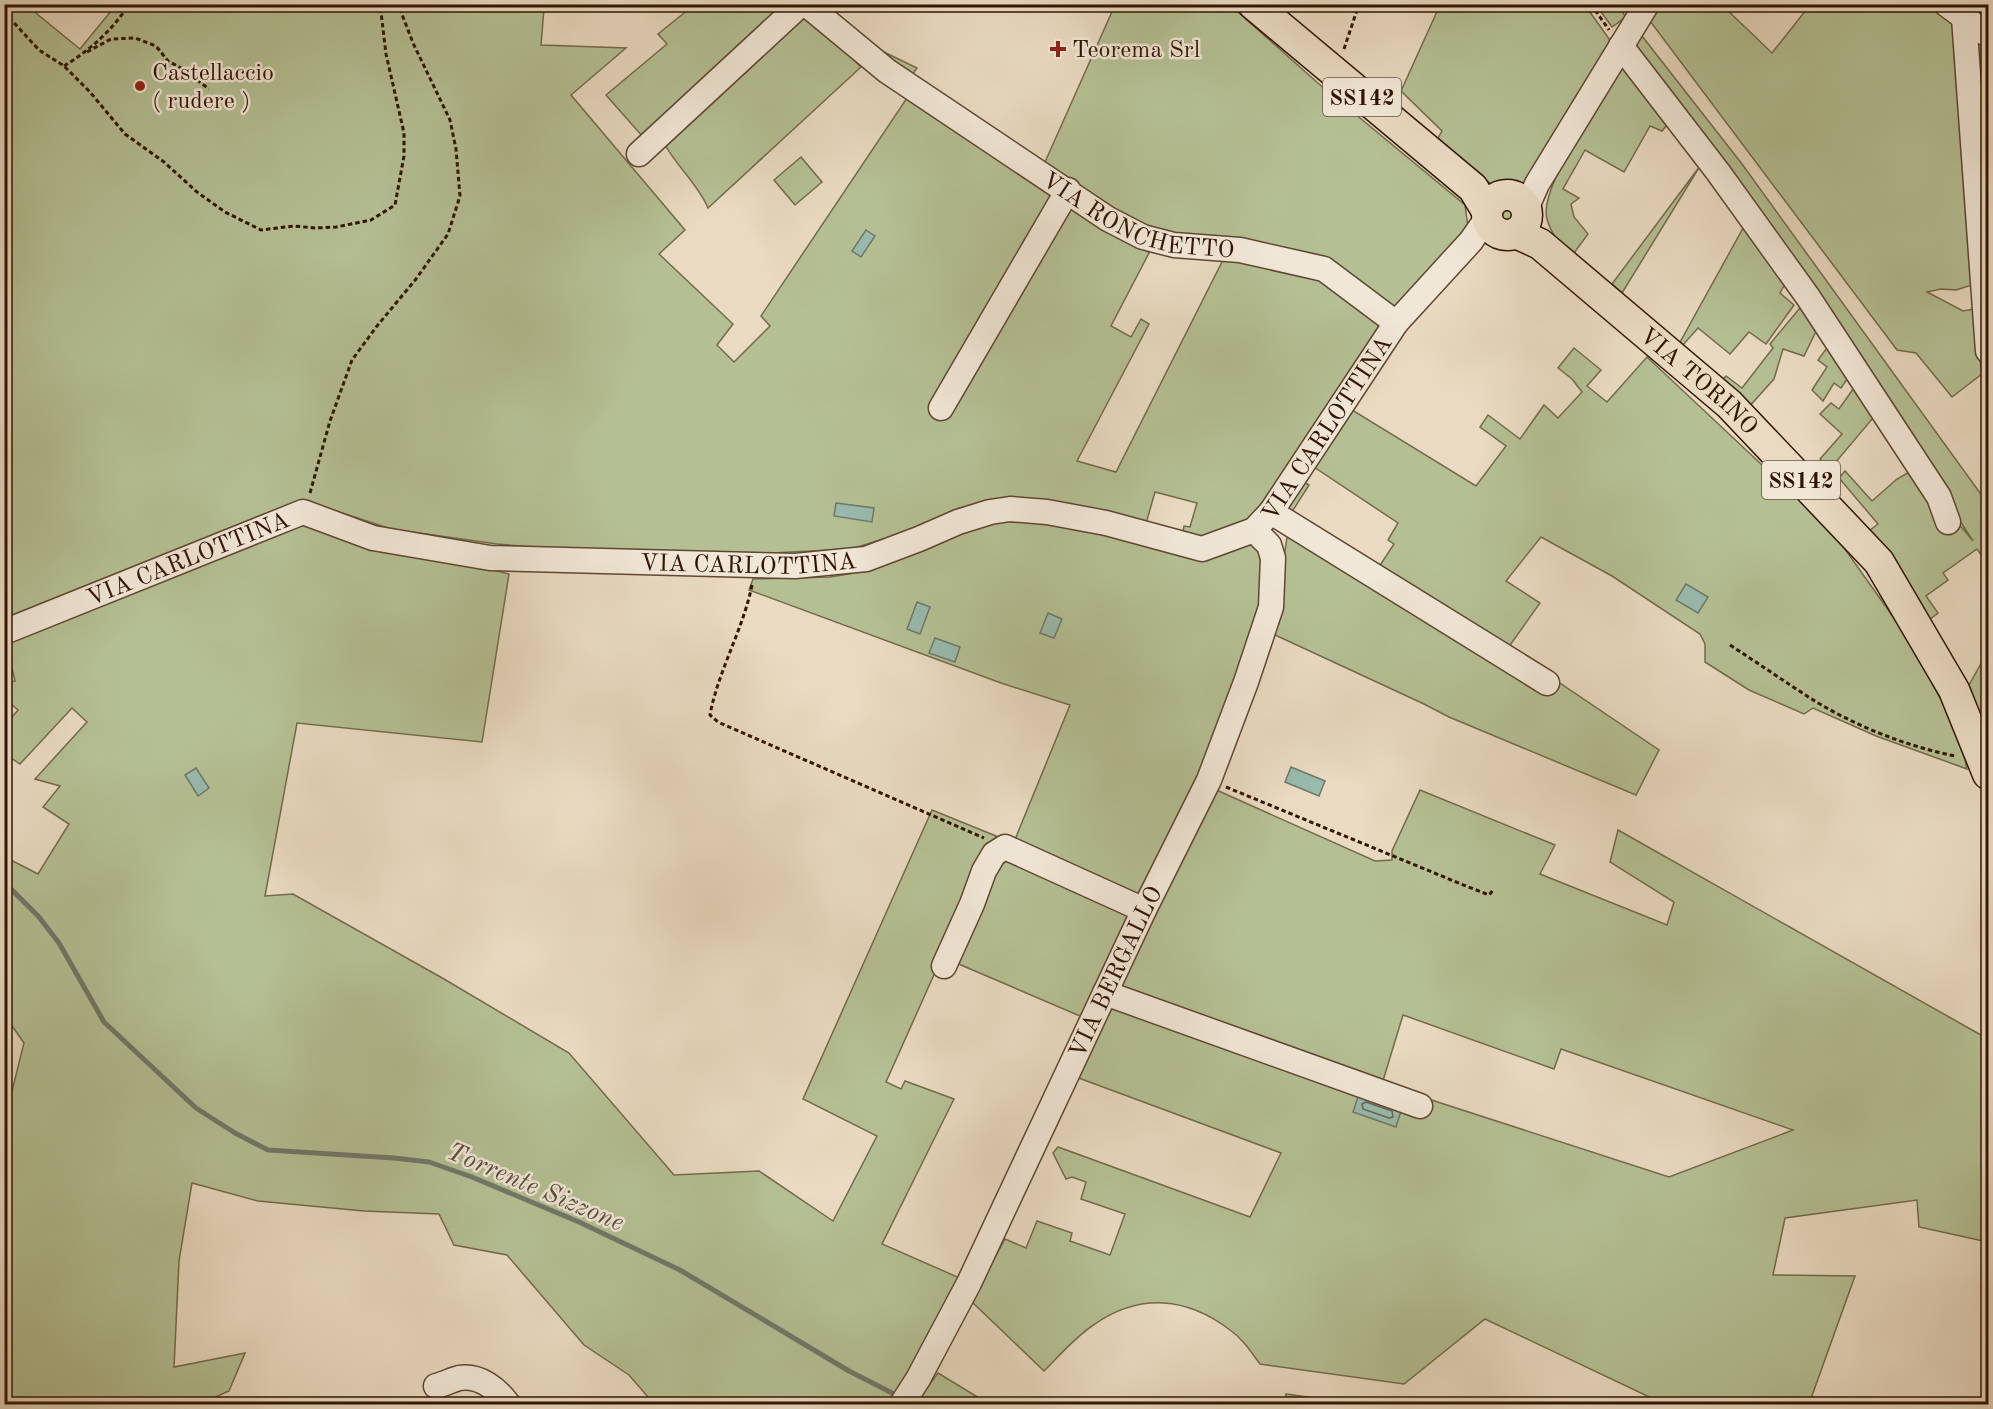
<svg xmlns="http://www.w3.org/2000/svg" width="1993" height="1409" font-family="'Old Standard TT',serif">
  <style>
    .green { fill: #b4c094; stroke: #746a4b; stroke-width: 1.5; fill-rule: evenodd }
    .water { fill: #98bbae; stroke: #707869; stroke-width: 1.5 }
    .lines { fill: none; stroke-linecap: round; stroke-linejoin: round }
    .shore { stroke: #666858; stroke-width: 1.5 }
    .stream { stroke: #707869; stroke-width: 5 }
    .minor-casing { stroke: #604632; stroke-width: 27 }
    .major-casing { stroke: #331402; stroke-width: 33 }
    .path { stroke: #331402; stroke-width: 3; stroke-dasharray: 4.5 3; stroke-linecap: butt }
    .minor { stroke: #f1e7d7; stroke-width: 24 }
    .major { stroke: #e9dac1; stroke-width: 30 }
    .poi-dot { fill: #8f2418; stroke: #f1e7d7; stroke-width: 2 }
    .labels { text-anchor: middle; stroke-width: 5; stroke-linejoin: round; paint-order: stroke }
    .shield { fill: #f1e7d7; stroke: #6c5342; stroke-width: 1.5 }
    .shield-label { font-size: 22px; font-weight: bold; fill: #331402 }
    .poi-label { font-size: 24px; fill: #331402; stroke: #f1e7d7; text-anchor: start }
    .street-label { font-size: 24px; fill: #331402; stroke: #f1e7d7 }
    .water-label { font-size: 26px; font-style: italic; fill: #564e3e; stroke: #f1e7d7 }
  </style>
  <rect width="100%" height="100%" fill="#e9dac1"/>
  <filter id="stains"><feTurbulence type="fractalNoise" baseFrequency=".00333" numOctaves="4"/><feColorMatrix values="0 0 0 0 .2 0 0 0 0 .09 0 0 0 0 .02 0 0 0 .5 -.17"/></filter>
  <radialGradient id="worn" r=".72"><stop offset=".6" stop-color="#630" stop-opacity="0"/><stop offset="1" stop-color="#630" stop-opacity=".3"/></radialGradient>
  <g class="green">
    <path d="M5,5H26L80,49L116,5H541L544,9L541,45L626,48L571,95L685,230L659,254L733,324L717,345L734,362L770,326L761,316L909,95L1071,202L1143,246L1149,253L1111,326L1131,337L1141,319L1149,324L1077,461L1116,472L1223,260L1248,257L1314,275L1374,316L1379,328L1273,494L1245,524L1205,537H1182L1184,526L1190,527L1197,503L1155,492L1145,527L1008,500L959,508L903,533L851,549L771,553L630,555L497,544L391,529L318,505L5,627Z"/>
    <path d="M694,5H795L643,137L606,95L667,44L658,34Z"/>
    <path d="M1115,5H1230L1319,84L1465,205L1468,227L1392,313L1330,261L1170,237L1141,228L1070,184L1045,162Z"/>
    <path d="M1440,5H1585L1612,43L1535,172C1527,181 1517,193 1504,190C1488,187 1452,150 1438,138L1442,131L1401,91Z"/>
    <path d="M1596,5H1617L1626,17L1612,27Z"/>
    <path d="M1660,5H1722L1772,53L1810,5H1931L1960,26L1972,285L1956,290L1941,289L1927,292L1963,311L1979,308L1977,335L1982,374L1952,397L1916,353L1897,350L1650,21Z"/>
    <path d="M806,13L861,67L708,208C698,184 676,166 664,143Z"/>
    <path d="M1642,36L1742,164L1988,504V564L1977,549L1943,573L1948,580L1926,596L1938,613L1929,620L1869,531L1878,524L1839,478L1845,471L1872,501L1897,479L1911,471L1920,477L1973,541L1921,461L1631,50Z"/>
    <path d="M1975,39L1988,50V82L1986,83L1988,106V227Z"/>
    <path d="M884,52L917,68L911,76L881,57Z"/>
    <path d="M1624,65L1670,121L1662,131L1650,126L1624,172L1585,150L1563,189L1579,198L1571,204L1574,217L1588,234L1571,257C1561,245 1551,234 1547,219C1538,186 1605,95 1624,65Z"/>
    <path d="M801,157L822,182L795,205L774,180Z"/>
    <path d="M1700,166L1622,293L1612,284Z"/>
    <path d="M1506,202L1517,207L1519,216L1518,220L1503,227L1496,222L1499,204Z"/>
    <path d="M1747,221L1788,278L1780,293L1794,305L1766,344L1749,332L1730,354L1698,328L1682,346L1679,344Z"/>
    <path d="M1804,303L1818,327L1804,356L1783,349L1774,379L1747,409L1723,379L1726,376L1742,388L1773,348L1770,344Z"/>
    <path d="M1829,345L1850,375L1841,388L1834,383L1823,401L1812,390L1827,367L1818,360Z"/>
    <path d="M1574,348L1601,370L1587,386L1607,402L1647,357L1777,479L1820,514L1906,635L1947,711L1962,746L1967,769L1876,736L1813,708L1804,714L1749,690L1705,662V644L1700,634L1612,576L1541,537L1506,581L1540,603L1508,648L1659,750L1636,795L1449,717L1424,704L1273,634L1288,530L1377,570L1394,544L1388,540L1398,523L1314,467L1349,408L1476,486L1506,446L1480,427L1488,415L1520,439L1544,405L1558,418L1582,392L1572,379L1558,368Z"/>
    <path d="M1856,385L1873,418L1830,469L1820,459L1842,434L1820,414L1831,403L1839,409Z"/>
    <path d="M1304,482L1309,485L1290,515L1287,507Z"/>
    <path d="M301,521L509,574L482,742L297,723L265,896L293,894L444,979L569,1053L674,1175L759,1171L833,1221L877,1136L803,1099L932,810L996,836L886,1082L901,1089L905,1081L954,1099L882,1244L962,1279L892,1404H654L629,1375L584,1345L507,1255L454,1245L439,1214L364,1211L258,1201L192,1183L179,1261L174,1367L245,1353L229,1391L200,1404H5L4,1123L24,1043L5,1016V857L38,874L69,824L43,807L60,786L35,779L87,722L72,708L20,764L5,754V725L18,710L5,699V683L15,681L9,656H5V637Z"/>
    <path d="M998,521L1043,523L1202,553L1254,544L1260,546L1267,603L1213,748L1140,902L1014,842L1070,705L1001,683L749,590L753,579L830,577L867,571L969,527Z"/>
    <path d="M1983,660L1988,661V735L1969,685Z"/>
    <path d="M1212,788L1375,861L1392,860V851L1420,790L1555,845L1540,874L1667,925L1674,902L1610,862L1618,830L1988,1039V1242L1919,1227L1917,1200L1785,1218L1773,1275L1855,1276L1809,1404H1664L1485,1319L1404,1384L1260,1364C1251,1352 1243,1339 1230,1330C1187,1297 1140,1293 1095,1324C1076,1336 1060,1355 1044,1371L971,1301L1005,1239L1026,1248L1037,1221L1072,1233L1070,1241L1110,1255L1125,1214L1081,1199L1086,1182L1072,1177L1066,1179L1053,1153L1058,1147L1250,1217L1281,1153L1076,1077ZM1403,1015L1554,1069L1561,1049L1793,1130L1669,1177L1382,1084Z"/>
    <path d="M1006,856L1124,908L1130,920L1087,1019L954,962L999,858Z"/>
    <path d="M938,1373L989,1404H915Z"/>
    <path d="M1286,1394L1358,1404H1284Z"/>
  </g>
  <g class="water">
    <path d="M866,230L875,236L861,257L852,251Z"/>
    <path d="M836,503L874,508L872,522L834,516Z"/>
    <path d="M1686,584L1708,597L1698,613L1676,600Z"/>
    <path d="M917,602L930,607L920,634L907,629Z"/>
    <path d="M1048,613L1062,619L1054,638L1040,633Z"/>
    <path d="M935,638L960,647L955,662L929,653Z"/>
    <path d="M1291,767L1325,781L1319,796L1285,782Z"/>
    <path d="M196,768L209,788L198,796L185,775Z"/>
    <path d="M1359,1094L1402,1108L1396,1127L1353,1112Z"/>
  </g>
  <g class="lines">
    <path class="shore" d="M1366,1102L1392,1111L1393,1117L1389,1118L1363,1109L1362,1104Z"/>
    <path class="stream" d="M4,882L39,917L59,943L104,1022L196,1108L235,1133L268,1150L394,1158L429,1162L472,1177L579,1222L680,1270L849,1371L898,1396"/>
    <g class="minor-casing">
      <g id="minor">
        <path id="s1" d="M806,4L887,71L1108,219L1143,237L1174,245L1240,250L1324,269L1396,323L1471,241L1487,218"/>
        <path d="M1946,4L1988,35"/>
        <path d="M1963,4L1988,351"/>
        <path d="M1621,46L1718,172L1808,297L1939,497L1948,522"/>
        <path d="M639,154L801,4"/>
        <path d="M1526,209L1537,184L1647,4"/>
        <path d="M941,408L1068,190"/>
        <path d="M1271,512L1547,683"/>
        <path id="s2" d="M4,632L303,512L373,538L490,558L795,566L866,559L919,539L958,522L990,512L1010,509L1047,512L1106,523L1202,549L1254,530L1271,512L1396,323"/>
        <path d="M944,966L972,904L984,871L994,854L1005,847L1144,910"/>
        <path d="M1105,993L1420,1106"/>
        <path d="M436,1386C444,1384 452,1380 459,1378C480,1375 497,1389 508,1404"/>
        <path id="s3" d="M902,1404L918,1379L969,1283L1144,910L1209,780L1246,682L1271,607L1273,558L1269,545L1254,530"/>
      </g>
    </g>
    <g class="major-casing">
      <g id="major">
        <path d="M1253,4L1473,188L1487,211"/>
        <circle cx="1507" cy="215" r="20"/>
        <path id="s4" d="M1516,233L1540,244L1729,404L1879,562L1954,690L1988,774"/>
      </g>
    </g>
    <g class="path">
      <path d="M1591,4L1609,30"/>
      <path d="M4,12L39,50L64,66L90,92L125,134L164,162L197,192L225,212L261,230L294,226L315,228L336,227L371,220L395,205L404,156V133L386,54L380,4"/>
      <path d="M1344,49L1359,4"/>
      <path d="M87,52L111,39L135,38L156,46L168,61L181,68L209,89"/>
      <path d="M64,66C90,50 113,30 129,4"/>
      <path d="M310,493L330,421L352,360L377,326L416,279L448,234L460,196L456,149L450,120L413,43L398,4"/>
      <path d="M752,585C743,630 718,671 710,715L718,722L984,838"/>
      <path d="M1730,645C1756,662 1781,679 1807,696C1850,724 1905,746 1955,756"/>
      <path d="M1226,787L1461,884L1489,895L1494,889"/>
    </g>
    <use href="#minor" class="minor"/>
    <use href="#major" class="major"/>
  </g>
  <g class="poi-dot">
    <path d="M1055 40h6v6h6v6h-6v6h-6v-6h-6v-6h6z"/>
    <circle cx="140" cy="86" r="6"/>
  </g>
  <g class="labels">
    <g class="shield">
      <rect x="1323" y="78" width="78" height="38" rx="4.5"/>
      <rect x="1762" y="461" width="78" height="38" rx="4.5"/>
    </g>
    <g class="shield-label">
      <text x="1362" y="105">SS142</text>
      <text x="1801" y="488">SS142</text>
    </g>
    <g class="poi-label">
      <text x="1072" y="57">Teorema Srl</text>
      <text x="152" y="80">Castellaccio<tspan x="152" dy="28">( rudere )</tspan></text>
    </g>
    <g class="street-label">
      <text dy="8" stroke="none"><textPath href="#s1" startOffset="399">VIA RONCHETTO</textPath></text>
      <text dy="8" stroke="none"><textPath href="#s4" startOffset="236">VIA TORINO</textPath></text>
      <text dy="8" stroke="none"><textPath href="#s2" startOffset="1422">VIA CARLOTTINA</textPath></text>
      <text dy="8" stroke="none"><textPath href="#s2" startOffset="198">VIA CARLOTTINA</textPath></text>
      <text dy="8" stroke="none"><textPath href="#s2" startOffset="774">VIA CARLOTTINA</textPath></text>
      <text dy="8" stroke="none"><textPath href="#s3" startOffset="482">VIA BERGALLO</textPath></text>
    </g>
    <g class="water-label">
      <text transform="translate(536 1186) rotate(23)" y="9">Torrente Sizzone</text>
    </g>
  </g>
  <rect width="1993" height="1409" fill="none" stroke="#e9dac1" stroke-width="24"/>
  <rect x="6" y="6" width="1981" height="1397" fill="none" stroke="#331402" stroke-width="3"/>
  <rect x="12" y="12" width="1969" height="1385" fill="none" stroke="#331402" stroke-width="1.5"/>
  <rect width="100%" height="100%" filter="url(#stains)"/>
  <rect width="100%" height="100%" fill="url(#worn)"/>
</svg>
